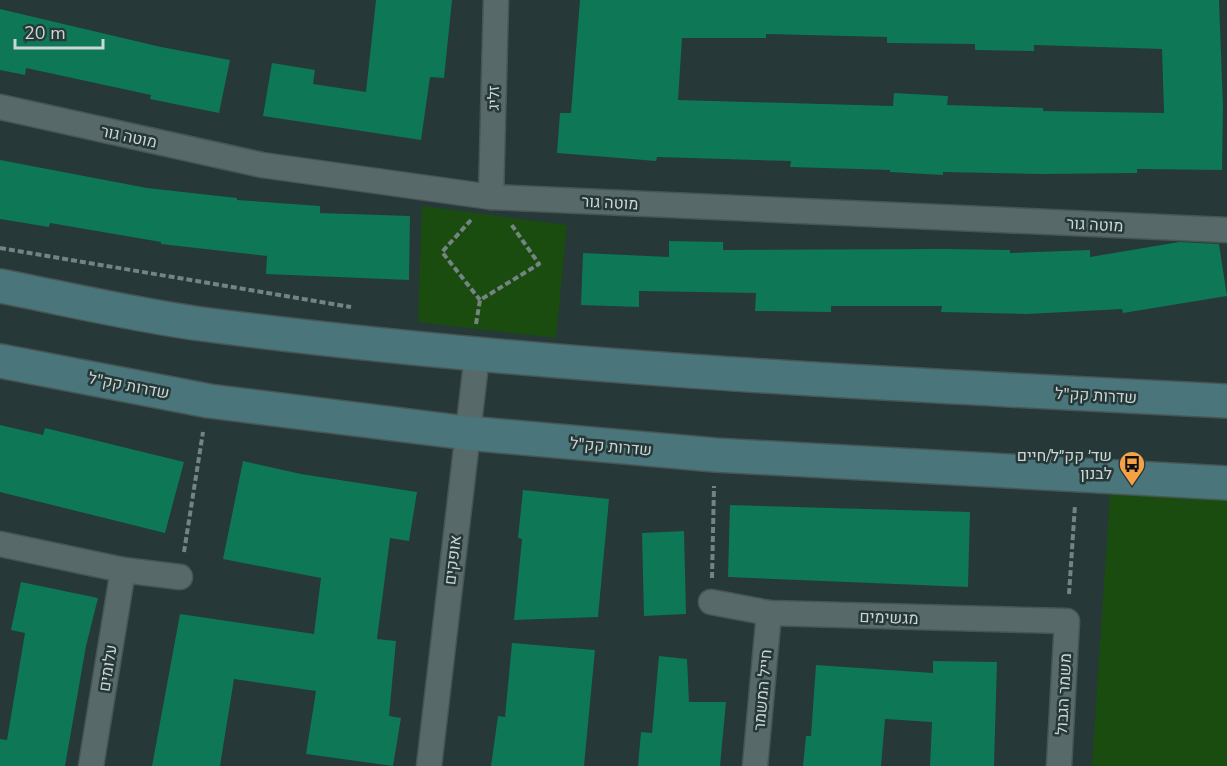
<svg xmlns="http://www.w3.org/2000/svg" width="1227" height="766" font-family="'Nunito Sans',Heebo,sans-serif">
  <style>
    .green { fill: #1b4c0f }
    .building { fill: #0d7756; fill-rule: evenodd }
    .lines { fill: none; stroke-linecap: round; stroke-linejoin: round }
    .street-casing { stroke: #475655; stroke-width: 27 }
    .secondary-casing { stroke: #475655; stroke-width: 36 }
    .path { stroke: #758382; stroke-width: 4; stroke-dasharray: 6 3; stroke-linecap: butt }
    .street { stroke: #576a69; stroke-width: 24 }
    .secondary { stroke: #4a757b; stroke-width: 33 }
    .labels { text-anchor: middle; stroke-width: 5; stroke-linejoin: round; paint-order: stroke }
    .street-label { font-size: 16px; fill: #ccd6d5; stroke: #263837 }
    .poi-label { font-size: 16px; fill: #ccd6d5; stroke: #263837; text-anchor: end }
  </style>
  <rect width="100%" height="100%" fill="#263837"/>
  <g class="green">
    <path d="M422,206L567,225L556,338L418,322Z"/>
    <path d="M1110,494L1227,500V766H1092Z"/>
  </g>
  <g class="building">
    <path d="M376,0H452L444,78L430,77L421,140L263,116L272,63L315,70L313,84L366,92Z"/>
    <path d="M580,0H1219L1223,107L1222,170L1137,169V173L1041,174L943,172V175L890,172V170L790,167L791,161L657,157L656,161L557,153L560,113H571ZM766,34L887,37V43L975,44V50L1034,51V45L1162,49L1164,113L1043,111V108L947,105L948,96L894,93L893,106L678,100L682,38H766Z"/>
    <path d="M0,9L161,47L230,60L219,113L150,99L151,95L26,68L25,75L0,70Z"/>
    <path d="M0,160L147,188L237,198V200L320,206V213L410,216L409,280L266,274L267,256L161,244V242L50,223L49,227L0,219Z"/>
    <path d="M669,241L723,242V250L946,249L1010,250V253L1090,250V257L1179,242L1219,244L1227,296L1123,313L1122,309L1027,314L941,312L942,306H831V312L755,311L756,293L639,291V307L581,305L583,253L669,257Z"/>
    <path d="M0,425L43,435L45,428L184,462L165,533L0,492Z"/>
    <path d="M243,461L301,474L417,492L409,541L390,538L377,639L396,641L389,716L401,718L393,766L306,754L316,691L234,679L220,766H152L180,614L314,634L321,578L223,559Z"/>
    <path d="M523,490L609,499L598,617L514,620L522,539L518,538Z"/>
    <path d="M730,505L970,512L968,587L728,577Z"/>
    <path d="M684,531L686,614L644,616L642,533Z"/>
    <path d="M21,582L98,598L86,646L65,766H0V739L7,740L25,633L11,630Z"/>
    <path d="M512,643L595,650L584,766H491L498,716L505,717Z"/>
    <path d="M659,656L687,659L689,702H726L720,766H638L641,732L652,733Z"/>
    <path d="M933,661L997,662L994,766H930L932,722L885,719L881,766H803L806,736H811L816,665L933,673Z"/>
  </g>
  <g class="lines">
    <g class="street-casing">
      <g id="street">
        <path d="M0,107L262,165L491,197L1227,230"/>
        <path d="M491,197L496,0"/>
        <path d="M0,544L123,570L91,766"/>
        <path d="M123,570L180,577"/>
        <path d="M711,602L769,613L1067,621L1059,766"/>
        <path d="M429,766L477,355"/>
        <path d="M755,766L769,613"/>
      </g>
    </g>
    <g class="secondary-casing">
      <g id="secondary">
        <path d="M0,286C67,299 134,315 201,324C541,368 884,384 1227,401"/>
        <path d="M0,361L209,401L467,433L715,455L1227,483"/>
      </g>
    </g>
    <g class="path">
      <path d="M471,220L442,252L480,300"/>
      <path d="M0,248L351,307"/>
      <path d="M476,324L480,300L539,264L511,224"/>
      <path d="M184,552L203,432"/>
      <path d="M712,578L714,486"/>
      <path d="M1069,594L1075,505"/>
    </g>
    <use href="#street" class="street"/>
    <use href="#secondary" class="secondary"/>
  </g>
  <defs>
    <g id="bus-pin" transform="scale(1.35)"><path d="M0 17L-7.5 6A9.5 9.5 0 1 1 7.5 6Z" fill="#f5a246" stroke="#263837"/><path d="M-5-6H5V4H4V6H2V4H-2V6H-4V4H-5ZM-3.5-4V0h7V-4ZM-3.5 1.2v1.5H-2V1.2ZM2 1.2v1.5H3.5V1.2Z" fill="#111"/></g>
  </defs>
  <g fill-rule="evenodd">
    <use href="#bus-pin" x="1132" y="464"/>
  </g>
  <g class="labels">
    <g class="street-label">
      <text transform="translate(493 98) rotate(-89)" y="6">זליג</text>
      <text transform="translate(129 136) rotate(12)" y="6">מוטה גור</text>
      <text transform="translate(610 202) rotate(3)" y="6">מוטה גור</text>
      <text transform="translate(1095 224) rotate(3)" y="6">מוטה גור</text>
      <text transform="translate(129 385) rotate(11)" y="6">שדרות קק"ל</text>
      <text transform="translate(1096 395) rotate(3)" y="6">שדרות קק"ל</text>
      <text transform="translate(611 446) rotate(5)" y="6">שדרות קק"ל</text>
      <text transform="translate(452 560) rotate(-83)" y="6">אופקים</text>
      <text transform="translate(889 617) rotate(2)" y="6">מגשימים</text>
      <text transform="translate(107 668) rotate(-81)" y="6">עלומים</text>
      <text transform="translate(762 690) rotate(-85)" y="6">חייל המשמר</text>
      <text transform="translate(1063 694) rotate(-87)" y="6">משמר הגבול</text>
    </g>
    <g class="poi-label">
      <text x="1112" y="461">שד׳ קק״ל/חיים<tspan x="1112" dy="18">לבנון</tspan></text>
    </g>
  </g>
  <path d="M15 39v9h88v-9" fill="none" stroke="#ccd6d5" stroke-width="3"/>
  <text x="24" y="39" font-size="18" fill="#ccd6d5" stroke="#263837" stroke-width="4.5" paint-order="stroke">20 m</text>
</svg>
